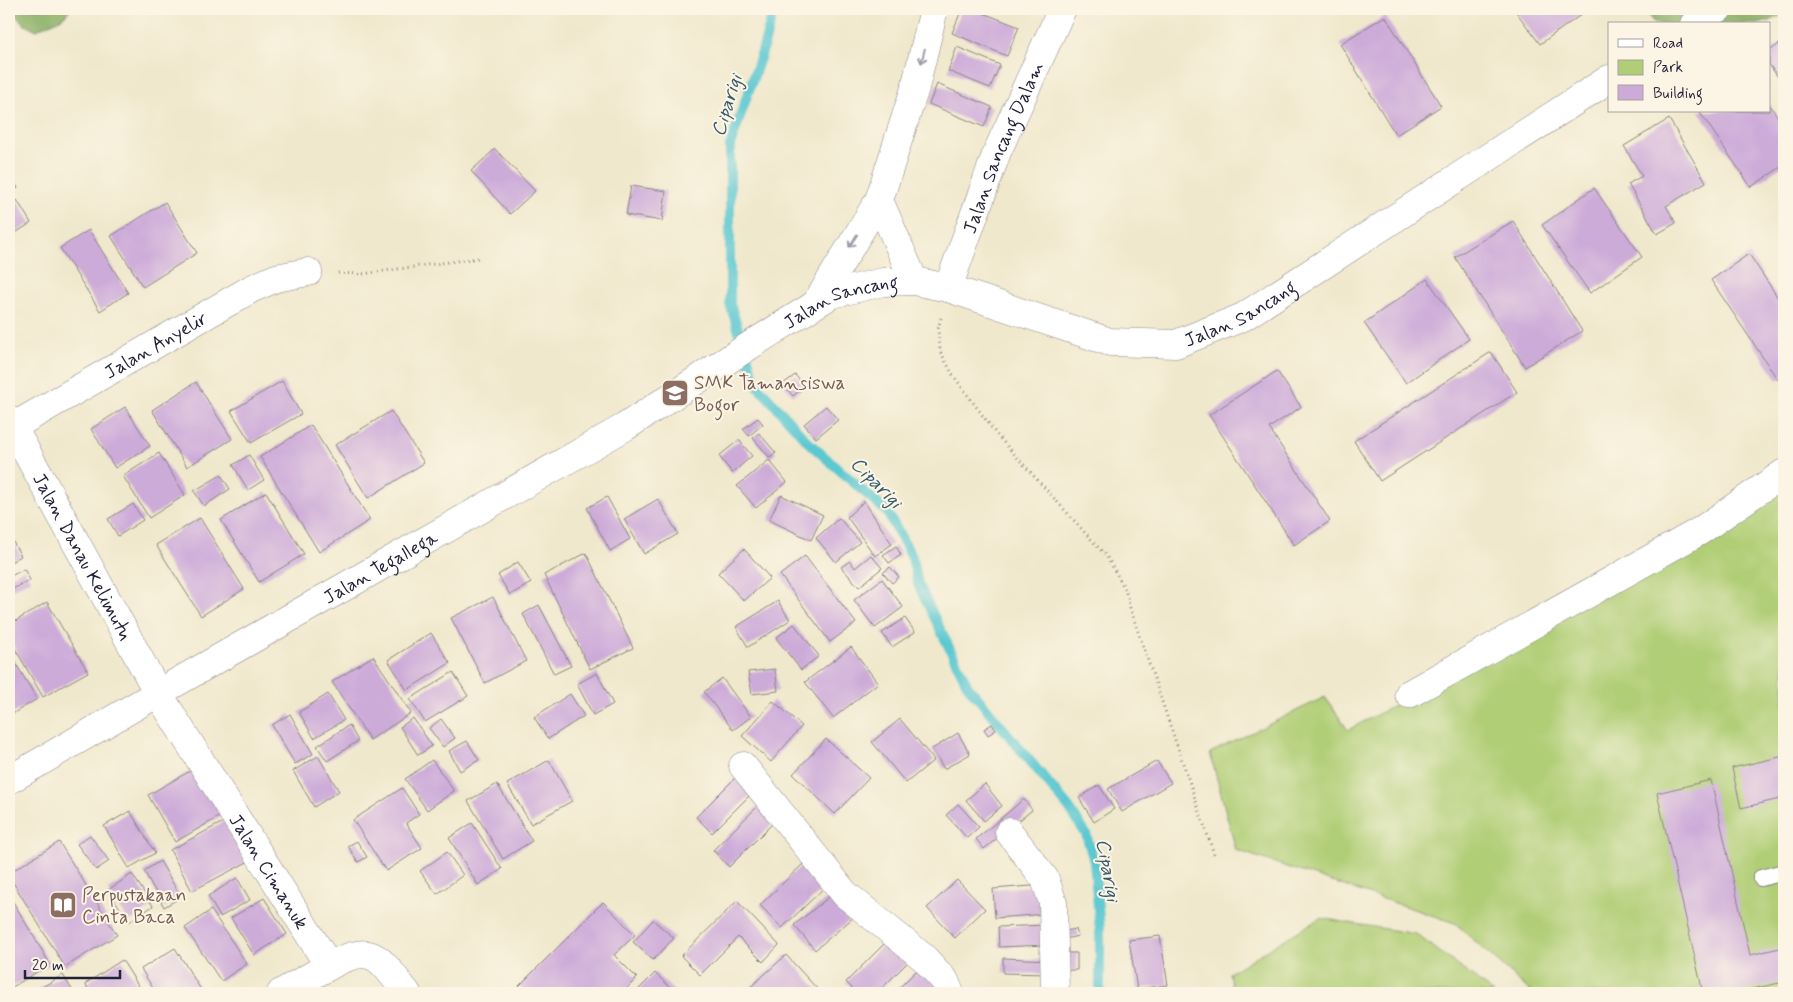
<svg xmlns="http://www.w3.org/2000/svg" width="1793" height="1002" font-family="Mynerve,sans-serif">
  <style>
    .green { fill: #b0ce76; stroke: #697858 }
    .forest { fill: #8cb167; stroke: #576a51 }
    .lines { fill: none; stroke-linecap: round; stroke-linejoin: round }
    .stream { stroke: #5bc8d1; stroke-width: 10 }
    .building { fill: #cdabd9 }
    .lane-casing { stroke: #898584; stroke-width: 18 }
    .street-casing { stroke: #898584; stroke-width: 29 }
    .secondary-casing { stroke: #898584; stroke-width: 29 }
    .path { stroke: #898584; stroke-width: 3; stroke-dasharray: 1 4; stroke-linecap: butt }
    .lane { stroke: #fff; stroke-width: 16 }
    .street { stroke: #fff; stroke-width: 28 }
    .secondary { stroke: #fff; stroke-width: 28 }
    .oneway { stroke: #9c9ca7 }
    .labels { text-anchor: middle; stroke-width: 4; stroke-linejoin: round; paint-order: stroke }
    .street-label { font-size: 19px; fill: #22223b; stroke: #fcf5e5 }
    .education-label { font-size: 19px; fill: #785e54; stroke: #fcf5e5; text-anchor: start }
    .water-label { font-size: 20px; font-style: italic; fill: #365c70; stroke: #fcf5e5 }
  </style>
  <rect width="100%" height="100%" fill="#fcf5e5"/>
  <filter id="ink" filterUnits="userSpaceOnUse"><feTurbulence type="fractalNoise" baseFrequency=".02" numOctaves="2"/><feDisplacementMap in="SourceGraphic" scale="10" xChannelSelector="R" yChannelSelector="G"/><feConvolveMatrix kernelMatrix="1 2 1 2 8 2 1 2 1" color-interpolation-filters="sRGB"/></filter>
  <filter id="wash" filterUnits="userSpaceOnUse"><feTurbulence type="fractalNoise" baseFrequency=".0096" numOctaves="4" result="noise"/><feDisplacementMap in="SourceGraphic" scale="20" xChannelSelector="R" yChannelSelector="G"/><feGaussianBlur stdDeviation="1.12" result="paint"/><feColorMatrix in="noise" values="0 0 0 0 0 0 0 0 0 0 0 0 0 0 0 0 0 1.4 0 .05"/><feComposite in="paint" operator="in"/></filter>
  <g filter="url(#wash)">
    <rect width="100%" height="100%" fill="#f0e8cc"/>
    <g class="green">
      <path d="M1784,489V993H1532L1455,923L1236,850L1210,753L1325,697L1348,730L1715,535Z"/>
      <path d="M1320,918L1416,934L1494,993H1233L1229,973Z"/>
    </g>
    <g class="forest">
      <path d="M9,9H70C63,22 49,22 37,30L25,25Z"/>
      <path d="M1648,9H1784V14L1770,21L1758,24H1655L1646,13Z"/>
    </g>
    <g class="lines">
      <path class="stream" d="M774,9L762,52L730,146V304L756,384L809,443L887,512L912,557L918,584L968,686L1069,808L1086,834L1094,862L1100,930V993"/>
    </g>
    <g id="blocks">
      <g class="building">
        <path d="M962,9H973L1019,27L1007,56L952,33Z"/>
        <path d="M1514,9H1589L1540,44Z"/>
        <path d="M1385,16L1441,106L1396,135L1340,44Z"/>
        <path d="M1784,41V86L1769,64V51Z"/>
        <path d="M957,47L1000,65L990,88L948,71Z"/>
        <path d="M937,84L992,107L984,127L929,104Z"/>
        <path d="M1769,104L1784,126V165L1751,187L1699,111H1769Z"/>
        <path d="M1669,119L1706,182L1666,206L1676,223L1657,234L1628,184L1642,176L1624,146Z"/>
        <path d="M495,149L535,191L510,214L471,171Z"/>
        <path d="M9,173L18,188L9,193Z"/>
        <path d="M631,186L666,191L662,221L626,215Z"/>
        <path d="M1594,188L1642,257L1590,293L1542,225Z"/>
        <path d="M17,200L31,223L9,237V206Z"/>
        <path d="M165,202L197,253L143,287L111,236Z"/>
        <path d="M1513,221L1582,331L1525,367L1455,257Z"/>
        <path d="M89,230L128,293L100,311L60,248Z"/>
        <path d="M1749,254L1784,307V376L1778,380L1711,280Z"/>
        <path d="M1427,279L1469,339L1406,383L1364,323Z"/>
        <path d="M1491,352L1517,392L1380,481L1354,441Z"/>
        <path d="M1277,371L1301,407L1269,428L1330,521L1294,545L1209,415Z"/>
        <path d="M795,375L805,386L793,396L783,384Z"/>
        <path d="M282,381L301,414L251,443L231,411Z"/>
        <path d="M196,382L232,439L187,467L152,410Z"/>
        <path d="M826,406L838,420L816,438L804,424Z"/>
        <path d="M125,407L150,446L115,468L91,429Z"/>
        <path d="M391,411L424,463L368,498L335,445Z"/>
        <path d="M758,418L763,424L749,436L743,429Z"/>
        <path d="M311,425L370,520L319,552L260,457Z"/>
        <path d="M759,433L776,453L770,458L753,438Z"/>
        <path d="M739,440L752,456L732,473L719,456Z"/>
        <path d="M159,453L185,495L149,518L123,476Z"/>
        <path d="M249,455L264,480L248,490L233,465Z"/>
        <path d="M769,460L787,482L756,508L737,486Z"/>
        <path d="M221,475L230,489L204,506L194,491Z"/>
        <path d="M266,492L304,554L259,582L221,520Z"/>
        <path d="M781,495L823,515L811,540L769,520Z"/>
        <path d="M607,497L630,539L610,551L587,508Z"/>
        <path d="M658,499L678,534L644,554L624,519Z"/>
        <path d="M864,501L892,544L875,556L847,517Z"/>
        <path d="M133,504L143,520L118,536L108,519Z"/>
        <path d="M200,518L244,589L201,616L156,545Z"/>
        <path d="M839,518L860,542L836,562L816,538Z"/>
        <path d="M9,535L21,556L9,563Z"/>
        <path d="M896,546L901,555L889,563L883,555Z"/>
        <path d="M744,549L770,578L744,601L718,573Z"/>
        <path d="M586,553L633,648L590,669L544,575Z"/>
        <path d="M871,555L882,568L859,587L841,567L850,561L855,568Z"/>
        <path d="M805,556L856,623L830,642L780,575Z"/>
        <path d="M518,562L531,583L510,595L498,575Z"/>
        <path d="M890,567L899,577L892,583L883,573Z"/>
        <path d="M24,569L30,580L9,591V577Z"/>
        <path d="M882,579L903,607L875,628L854,600Z"/>
        <path d="M493,597L526,661L485,683L451,618Z"/>
        <path d="M778,601L790,620L748,647L736,627Z"/>
        <path d="M47,602L88,672L43,697L9,638V625Z"/>
        <path d="M539,605L571,666L554,674L523,614Z"/>
        <path d="M905,618L915,632L892,647L882,633Z"/>
        <path d="M794,624L819,656L801,670L776,638Z"/>
        <path d="M431,633L450,663L407,690L388,660Z"/>
        <path d="M851,647L878,683L833,718L805,682Z"/>
        <path d="M9,652L37,699L9,716Z"/>
        <path d="M373,656L411,713L370,740L332,682Z"/>
        <path d="M775,669L778,691L752,694L748,672Z"/>
        <path d="M453,672L468,696L425,722L410,699Z"/>
        <path d="M597,673L613,704L593,715L577,684Z"/>
        <path d="M722,678L751,717L733,730L704,692Z"/>
        <path d="M328,694L344,720L314,738L299,712Z"/>
        <path d="M570,694L584,716L548,739L534,717Z"/>
        <path d="M773,701L802,726L771,762L742,736Z"/>
        <path d="M290,714L313,754L295,764L272,725Z"/>
        <path d="M413,718L432,746L418,755L400,727Z"/>
        <path d="M441,719L455,738L443,747L429,728Z"/>
        <path d="M900,719L934,760L906,783L872,742Z"/>
        <path d="M992,724L996,730L988,735L984,729Z"/>
        <path d="M349,725L358,741L327,761L317,746Z"/>
        <path d="M958,733L970,754L944,769L932,749Z"/>
        <path d="M826,739L869,778L835,814L793,774Z"/>
        <path d="M467,741L479,760L460,771L449,751Z"/>
        <path d="M318,756L339,791L314,807L293,771Z"/>
        <path d="M1784,756V798L1741,808L1732,768Z"/>
        <path d="M432,760L454,791L427,810L405,779Z"/>
        <path d="M549,760L572,801L531,824L507,784Z"/>
        <path d="M1157,761L1171,783L1122,812L1108,789Z"/>
        <path d="M197,767L224,814L175,842L148,795Z"/>
        <path d="M735,778L751,794L712,833L696,817Z"/>
        <path d="M1711,780L1750,955L1784,947V982L1734,993H1703L1657,793Z"/>
        <path d="M497,784L532,841L503,859L468,801Z"/>
        <path d="M985,784L1002,806L984,821L966,800Z"/>
        <path d="M1099,785L1114,809L1094,822L1079,798Z"/>
        <path d="M402,788L419,814L406,823L422,848L386,871L353,820Z"/>
        <path d="M1024,799L1032,810L984,849L976,839Z"/>
        <path d="M958,804L979,827L967,838L946,815Z"/>
        <path d="M758,806L774,822L729,867L713,850Z"/>
        <path d="M130,811L155,853L129,868L104,826Z"/>
        <path d="M231,818L253,859L192,891L170,850Z"/>
        <path d="M472,823L502,869L478,885L449,838Z"/>
        <path d="M90,835L109,861L96,870L77,844Z"/>
        <path d="M357,841L367,857L358,862L348,846Z"/>
        <path d="M59,842L117,935L65,967L9,876V873Z"/>
        <path d="M447,852L463,875L437,894L420,871Z"/>
        <path d="M160,861L181,897L164,907L144,871Z"/>
        <path d="M803,864L825,887L782,928L760,905Z"/>
        <path d="M132,874L153,906L129,922L108,890Z"/>
        <path d="M237,878L250,900L220,917L208,896Z"/>
        <path d="M957,880L985,909L955,938L927,908Z"/>
        <path d="M1044,885L1046,914L995,918L993,889Z"/>
        <path d="M834,893L854,917L815,950L794,925Z"/>
        <path d="M9,895L50,964L9,989Z"/>
        <path d="M264,898L287,934L254,955L231,918Z"/>
        <path d="M737,901L779,945L763,962L738,937L700,975L681,956Z"/>
        <path d="M603,902L635,935L614,955L637,978L622,993H591L590,992L588,993H526L519,986Z"/>
        <path d="M211,910L247,964L221,981L185,928Z"/>
        <path d="M653,920L674,938L653,960L633,942Z"/>
        <path d="M1046,925V945L999,947L998,927Z"/>
        <path d="M1076,929L1078,936L1061,940L1060,932Z"/>
        <path d="M1160,936L1168,985L1137,989L1129,940Z"/>
        <path d="M889,939L910,960L877,993H857L846,982Z"/>
        <path d="M175,948L203,993H156L141,969Z"/>
        <path d="M1059,953H1077V970H1058Z"/>
        <path d="M786,955L821,993H744Z"/>
        <path d="M1003,958L1049,960L1048,974L1003,973Z"/>
        <path d="M122,960L143,993H91L85,984Z"/>
        <path d="M922,965L942,985L934,993H894Z"/>
        <path d="M655,973L676,993H635Z"/>
        <path d="M63,975L74,993H32Z"/>
      </g>
    </g>
  </g>
  <g filter="url(#ink)">
    <use href="#blocks" fill-opacity="0" stroke="#898584" stroke-width="1"/>
    <g class="lines">
      <g class="lane-casing">
        <path id="lane" d="M1761,878L1784,872"/>
      </g>
      <g class="street-casing">
        <g id="street">
          <path id="s1" d="M948,288L997,152L1062,9"/>
          <path id="s2" d="M9,420L158,693L329,966C375,941 379,959 407,993"/>
          <path id="s3" d="M9,429L251,289L276,278L308,272"/>
          <path d="M1409,694L1700,531L1784,473"/>
          <path d="M743,766L845,894L924,958L945,981L950,993"/>
          <path d="M1009,832L1045,879L1053,903L1055,993"/>
          <path d="M281,993L329,966"/>
        </g>
      </g>
      <g class="secondary-casing">
        <g id="secondary">
          <path d="M1694,24L1718,9"/>
          <path d="M879,200L914,281"/>
          <path d="M817,302L879,200L915,88L934,9"/>
          <path id="s4" d="M9,780L158,693L625,427L746,348L832,294L883,282L914,281L948,288L1110,342L1176,344L1243,317L1609,79"/>
        </g>
      </g>
      <g class="path">
        <path d="M338,273L362,274L478,258"/>
        <path d="M941,318L938,329L940,351L953,375L997,435L1107,557L1125,589L1130,608L1214,854"/>
      </g>
      <use href="#lane" class="lane"/>
      <use href="#street" class="street"/>
      <use href="#secondary" class="secondary"/>
    </g>
    <defs><path id="oneway-shaft" d="M-6 0H5M1.5-3L5.5 0L1.5 3" fill="none" stroke-width="1.6" stroke-linecap="round" stroke-linejoin="round" transform="scale(1.25)"/></defs>
    <g class="oneway">
      <use href="#oneway-shaft" transform="translate(923 56) rotate(104)"/>
      <use href="#oneway-shaft" transform="translate(853 241) rotate(122)"/>
    </g>
  </g>
  <defs>
    <g id="school-square" transform="scale(1.4375)"><rect x="-9" y="-9" width="18" height="18" rx="4" fill="#8d6e63" stroke="#fcf5e5"/><path d="M0-5L7-2L0 1L-7-2ZM-4 1L0 2.5L4 1V4Q0 6-4 4Z" fill="#fff"/></g>
    <g id="library-square" transform="scale(1.4375)"><rect x="-9" y="-9" width="18" height="18" rx="4" fill="#8d6e63" stroke="#fcf5e5"/><path d="M-6-4Q-3-5.5-.7-3.5V5Q-3 3-6 4ZM6-4Q3-5.5 .7-3.5V5Q3 3 6 4Z" fill="#fff"/></g>
  </defs>
  <g fill-rule="evenodd">
    <use href="#school-square" x="675" y="393"/>
    <use href="#library-square" x="63" y="905"/>
  </g>
  <g class="labels">
    <g class="street-label">
      <text dy="7" stroke="none"><textPath href="#s1" startOffset="151">Jalan Sancang Dalam</textPath></text>
      <text dy="7" stroke="none"><textPath href="#s4" startOffset="962">Jalan Sancang</textPath></text>
      <text dy="7" stroke="none"><textPath href="#s4" startOffset="1382">Jalan Sancang</textPath></text>
      <text dy="7" stroke="none"><textPath href="#s3" startOffset="169">Jalan Anyelir</textPath></text>
      <text dy="7" stroke="none"><textPath href="#s2" startOffset="155">Jalan Danau Kelimutu</textPath></text>
      <text dy="7" stroke="none"><textPath href="#s4" startOffset="428">Jalan Tegallega</textPath></text>
      <text dy="7" stroke="none"><textPath href="#s2" startOffset="521">Jalan Cimanuk</textPath></text>
    </g>
    <g class="education-label">
      <text x="694" y="389">SMK Tamansiswa<tspan x="694" dy="22">Bogor</tspan></text>
      <text x="82" y="901">Perpustakaan<tspan x="82" dy="22">Cinta Baca</tspan></text>
    </g>
    <g class="water-label">
      <text transform="translate(726 105) rotate(-73)" y="7">Ciparigi</text>
      <text transform="translate(877 482) rotate(45)" y="7">Ciparigi</text>
      <text transform="translate(1109 870) rotate(80)" y="7">Ciparigi</text>
    </g>
  </g>
  <rect width="1793" height="1002" fill="none" stroke="#fcf5e5" stroke-width="30"/>
  <rect x="1608" y="22" width="162" height="90" fill="#fcf5e5" stroke="#a5a1a1"/>
  <rect x="1618" y="39" width="25" height="8" fill="#ffffff" stroke="#a5a1a1"/>
  <text x="1653" y="48" font-size="15" fill="#22223b">Road</text>
  <rect x="1618" y="60" width="25" height="15" fill="#b0ce76" stroke="#a5a1a1"/>
  <text x="1653" y="72" font-size="15" fill="#22223b">Park</text>
  <rect x="1618" y="85" width="25" height="15" fill="#cdabd9" stroke="#a5a1a1"/>
  <text x="1653" y="98" font-size="15" fill="#22223b">Building</text>
  <path d="M25 970v8h95v-8" fill="none" stroke="#22223b" stroke-width="2.5"/>
  <text x="32" y="970" font-size="15" fill="#22223b" stroke="#fcf5e5" stroke-width="4" paint-order="stroke">20 m</text>
</svg>
